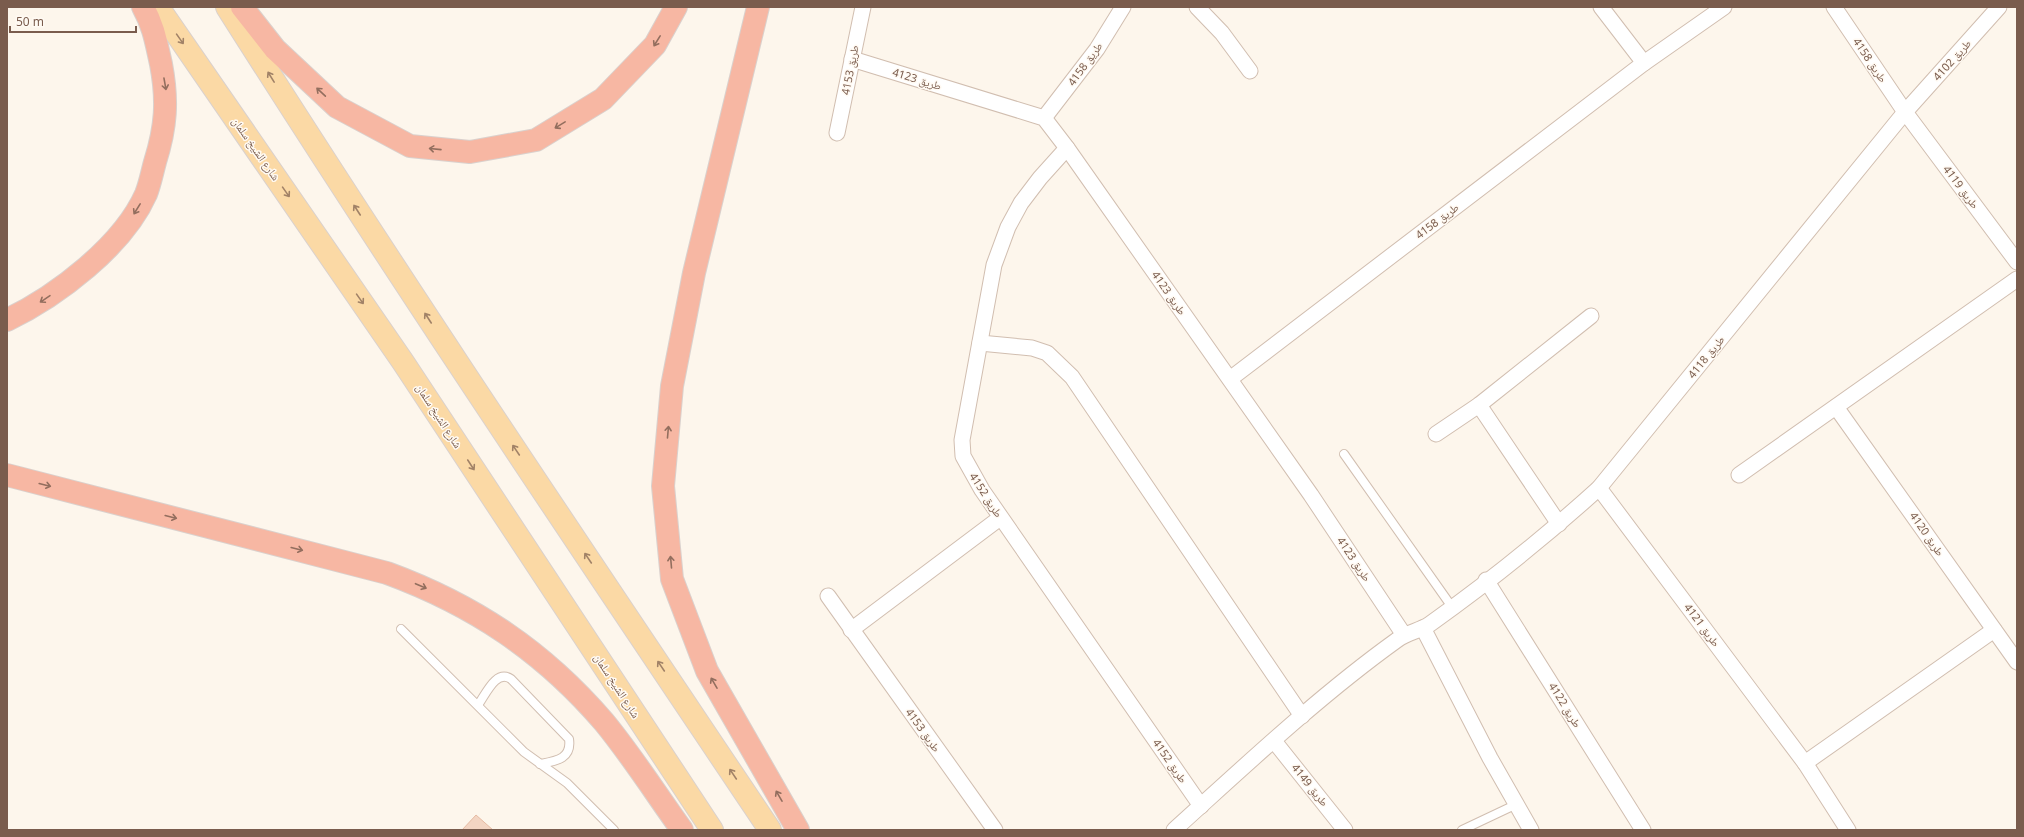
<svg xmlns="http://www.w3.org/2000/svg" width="2024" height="837" font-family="'Noto Sans','Noto Naskh Arabic',sans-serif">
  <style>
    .building { fill: #f3d5c3; stroke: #e6bba3 }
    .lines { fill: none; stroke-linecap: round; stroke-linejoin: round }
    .service-casing { stroke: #d1beb0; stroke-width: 10 }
    .minor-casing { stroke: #d1beb0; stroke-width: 17 }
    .primary-casing { stroke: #dad1cd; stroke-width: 24 }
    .motorway-casing { stroke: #dad1cd; stroke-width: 24 }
    .service { stroke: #fff; stroke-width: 8 }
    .minor { stroke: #fff; stroke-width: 15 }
    .primary { stroke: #fbd9a5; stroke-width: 22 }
    .motorway { stroke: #f7b7a3; stroke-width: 22 }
    .oneway { stroke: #a18267 }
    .oneway2 { stroke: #936e5e }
    .labels { text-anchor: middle; stroke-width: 3; stroke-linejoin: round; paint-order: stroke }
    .street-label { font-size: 11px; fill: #7a5c4d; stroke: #fffaf3 }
  </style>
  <rect width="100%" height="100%" fill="#fdf6ec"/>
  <path class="building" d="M476,815L493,830H462Z"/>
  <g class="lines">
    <g class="service-casing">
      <g id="service">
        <path d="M1344,454L1452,607"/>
        <path d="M401,629L524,752L567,783L614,830"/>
        <path d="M478,705C486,694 496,669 511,679L569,739C572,759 556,761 540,764"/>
        <path d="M1462,830L1517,804"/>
      </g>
    </g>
    <g class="minor-casing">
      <g id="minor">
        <path d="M1197,7L1222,33L1250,71"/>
        <path d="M1601,7L1644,63"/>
        <path d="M1834,7L1905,112L2017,262"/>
        <path d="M852,59L1044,118L1067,148L1311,495L1404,635"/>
        <path d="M1044,118L1097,49L1123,7"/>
        <path d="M837,133L863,7"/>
        <path d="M1067,148L1040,178L1021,203L1008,227L994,265L962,440L963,456L982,490L1201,806"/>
        <path d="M980,343L1032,348L1047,353L1072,377L1302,716"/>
        <path d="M1230,379L1644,63L1724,7"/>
        <path d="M1479,405L1559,524"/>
        <path d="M1836,407L2017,662"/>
        <path d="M1436,434L1479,405L1591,316"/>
        <path d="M1739,475L2017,279"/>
        <path d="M1599,488L1805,763L1848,830"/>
        <path d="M1486,580L1643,830"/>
        <path d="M828,596L995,830"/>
        <path d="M1423,628L1490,758L1531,830"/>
        <path d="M851,630L1000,518"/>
        <path d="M1274,741L1345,830"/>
        <path d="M1805,763L1994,630"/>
        <path d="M1174,830C1246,765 1319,696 1397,640C1407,632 1420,631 1430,624C1489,582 1546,536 1599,488L1905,112L1999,7"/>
      </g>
    </g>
    <g class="primary-casing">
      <g id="primary">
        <path d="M158,7L403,362L712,830"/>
        <path d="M227,7C403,285 587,557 770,830"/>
      </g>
    </g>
    <g class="motorway-casing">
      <g id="motorway">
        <path d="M242,7L275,49L337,107L410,146L470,152L536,140L603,99L655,45L676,7"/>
        <path d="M758,7L694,273L672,386L663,486L672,579L707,671L798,830"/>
        <path d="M7,320C57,296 123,246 146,194C150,184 152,173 155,162C166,127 168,101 161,64C156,42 154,27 143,7"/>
        <path d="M7,475L387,573C474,605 543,651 604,722C632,756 656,794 682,830"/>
      </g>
    </g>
    <use href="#service" class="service"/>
    <use href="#minor" class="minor"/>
    <use href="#primary" class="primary"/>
    <use href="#motorway" class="motorway"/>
  </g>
  <defs><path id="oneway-shaft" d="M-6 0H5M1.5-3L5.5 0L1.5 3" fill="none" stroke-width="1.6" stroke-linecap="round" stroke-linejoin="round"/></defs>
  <g class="oneway">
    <use href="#oneway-shaft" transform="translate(180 39) rotate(55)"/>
    <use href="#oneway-shaft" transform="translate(271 77) rotate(-122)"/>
    <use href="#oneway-shaft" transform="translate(286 192) rotate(55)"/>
    <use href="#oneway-shaft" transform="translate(357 210) rotate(-123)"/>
    <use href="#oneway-shaft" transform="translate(360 299) rotate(55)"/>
    <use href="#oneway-shaft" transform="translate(428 318) rotate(-123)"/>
    <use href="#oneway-shaft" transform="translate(516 450) rotate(-124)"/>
    <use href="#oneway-shaft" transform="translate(471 465) rotate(57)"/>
    <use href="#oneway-shaft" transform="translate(588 558) rotate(-124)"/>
    <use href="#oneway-shaft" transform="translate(661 666) rotate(-124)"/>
    <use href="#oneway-shaft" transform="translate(733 774) rotate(-124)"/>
  </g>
  <g class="oneway2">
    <use href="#oneway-shaft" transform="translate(657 41) rotate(122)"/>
    <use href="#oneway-shaft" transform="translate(165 84) rotate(80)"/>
    <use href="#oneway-shaft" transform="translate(321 92) rotate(-137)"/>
    <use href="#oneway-shaft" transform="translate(560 125) rotate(149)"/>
    <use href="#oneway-shaft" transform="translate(435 149) rotate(-174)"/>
    <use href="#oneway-shaft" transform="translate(137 209) rotate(122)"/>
    <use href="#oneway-shaft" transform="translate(45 299) rotate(146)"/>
    <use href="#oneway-shaft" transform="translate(668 432) rotate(-85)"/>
    <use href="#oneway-shaft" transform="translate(45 485) rotate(14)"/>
    <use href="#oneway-shaft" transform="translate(171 517) rotate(14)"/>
    <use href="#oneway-shaft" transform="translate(297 549) rotate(14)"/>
    <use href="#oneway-shaft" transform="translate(671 562) rotate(-95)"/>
    <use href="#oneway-shaft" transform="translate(421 586) rotate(23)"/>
    <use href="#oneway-shaft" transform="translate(714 683) rotate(-120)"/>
    <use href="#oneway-shaft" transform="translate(779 796) rotate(-120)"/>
  </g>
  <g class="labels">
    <g class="street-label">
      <text transform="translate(1870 60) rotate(56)" y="4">طريق 4158</text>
      <text transform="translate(1952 60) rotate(-48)" y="4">طريق 4102</text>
      <text transform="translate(1085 64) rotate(-54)" y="4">طريق 4158</text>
      <text transform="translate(850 70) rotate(-79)" y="4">طريق 4153</text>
      <text transform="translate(917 79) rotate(17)" y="4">طريق 4123</text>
      <text transform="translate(256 149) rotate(55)" y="4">شارع الشيخ سلمان</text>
      <text transform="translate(1961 187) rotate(53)" y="4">طريق 4119</text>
      <text transform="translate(1437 221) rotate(-37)" y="4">طريق 4158</text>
      <text transform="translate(1169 293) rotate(55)" y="4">طريق 4123</text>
      <text transform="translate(1706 357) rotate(-51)" y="4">طريق 4118</text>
      <text transform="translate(439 416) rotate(57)" y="4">شارع الشيخ سلمان</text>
      <text transform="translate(986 495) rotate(57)" y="4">طريق 4152</text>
      <text transform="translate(1927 534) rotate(55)" y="4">طريق 4120</text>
      <text transform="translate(1354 559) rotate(56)" y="4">طريق 4123</text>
      <text transform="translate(1702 625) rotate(53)" y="4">طريق 4121</text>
      <text transform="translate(617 686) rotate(57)" y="4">شارع الشيخ سلمان</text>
      <text transform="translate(1565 705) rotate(58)" y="4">طريق 4122</text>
      <text transform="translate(923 730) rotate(54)" y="4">طريق 4153</text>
      <text transform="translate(1170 761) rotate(55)" y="4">طريق 4152</text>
      <text transform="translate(1310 785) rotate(51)" y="4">طريق 4149</text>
    </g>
  </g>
  <rect width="2024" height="837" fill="none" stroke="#7a5c4d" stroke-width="16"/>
  <path d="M10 26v6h126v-6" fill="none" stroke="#7a5c4d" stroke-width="2"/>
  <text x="16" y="26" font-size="12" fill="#7a5c4d" stroke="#fffaf3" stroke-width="3" paint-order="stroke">50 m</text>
</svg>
